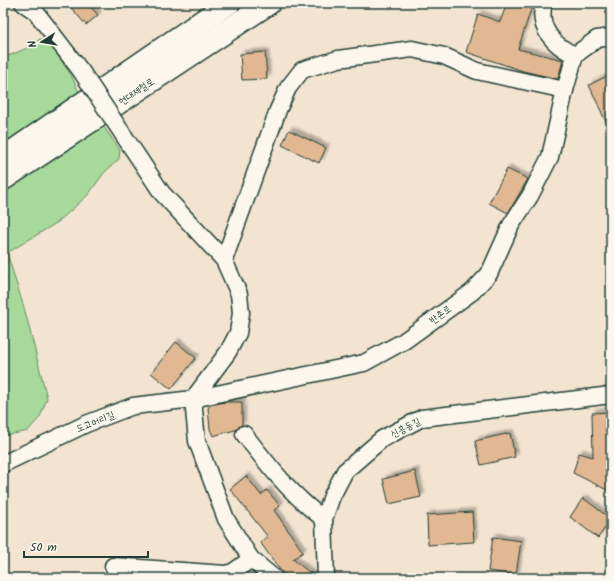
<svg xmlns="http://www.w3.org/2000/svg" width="614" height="581" font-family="Kalam,'Poor Story',sans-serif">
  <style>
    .green { fill: #a7d99a; stroke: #638b67 }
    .building { fill: #e1b892; stroke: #1f3d34; filter: url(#shadow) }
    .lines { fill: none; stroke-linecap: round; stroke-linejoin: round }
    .minor-casing { stroke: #1f3d34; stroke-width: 19 }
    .trunk-casing { stroke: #1f3d34; stroke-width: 25 }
    .minor { stroke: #fbf7ec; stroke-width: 16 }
    .trunk { stroke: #fbf7ec; stroke-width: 22 }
    .minor-bridge-casing { stroke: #1f3d34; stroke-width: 19; stroke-linecap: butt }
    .minor-bridge { stroke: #fbf7ec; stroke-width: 16 }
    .labels { text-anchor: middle; stroke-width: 3; stroke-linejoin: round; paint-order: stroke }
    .street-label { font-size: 10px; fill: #1f3d34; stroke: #fbf7ec }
  </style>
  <defs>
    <filter id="shadow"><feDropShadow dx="3.5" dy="-3.5" stdDeviation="1" flood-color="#0004"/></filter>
  </defs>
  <rect width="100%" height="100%" fill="#f3e4d1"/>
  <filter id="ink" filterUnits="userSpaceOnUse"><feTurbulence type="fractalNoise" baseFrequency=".025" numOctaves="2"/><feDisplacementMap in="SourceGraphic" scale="8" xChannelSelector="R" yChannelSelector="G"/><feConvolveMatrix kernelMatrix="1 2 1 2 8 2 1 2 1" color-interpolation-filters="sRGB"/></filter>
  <g filter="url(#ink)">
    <path class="green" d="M40,39L48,40L71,75L77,88L120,150L119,159L104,173L88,195L58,222L7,253L25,311L47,398L40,417L28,431L3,436V58L25,49Z"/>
    <g class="building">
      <path d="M67,3H87L98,15L86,25Z"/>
      <path d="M507,3H533L518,49L563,60L558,79L523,71L466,52L478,14L500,22Z"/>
      <path d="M265,52L267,79L242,80L240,54Z"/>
      <path d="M611,74V133L589,85Z"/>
      <path d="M289,130L326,148L319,163L282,145Z"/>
      <path d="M507,169L528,179L508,213L489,203Z"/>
      <path d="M176,342L196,358L171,389L151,373Z"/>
      <path d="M225,402H242V425L235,430L213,436L210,429L208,408L210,405Z"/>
      <path d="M611,412V492L573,473L579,453L593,457L592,413Z"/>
      <path d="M510,433L515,457L481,465L475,441Z"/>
      <path d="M415,471L421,497L389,504L383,479Z"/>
      <path d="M246,476L261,495L267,490L280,506L274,510L303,552L293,559L316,578H289L280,570L260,542L268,537L230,489Z"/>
      <path d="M583,498L611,519L598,538L570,517Z"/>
      <path d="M472,512L474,542L428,545L427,515Z"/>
      <path d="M493,537L521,541L516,575L488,571Z"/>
    </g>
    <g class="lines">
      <g class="minor-casing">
        <g id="minor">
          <path d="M23,3L35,11L81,71"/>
          <path d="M544,3C537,28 554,46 575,55"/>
          <path d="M126,139L162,193L224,260L239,294L241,313L238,333L228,352L193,399L197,441L226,519L251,559L274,578"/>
          <path d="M224,260L278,110L288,88L302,70L338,59L412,49L444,56L477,71L565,90"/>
          <path d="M244,434C268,465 292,496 324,519"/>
          <path d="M3,464L86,424L133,406L193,399L364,363L404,341L472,292L489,274L511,225L530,196L550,157L565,90L575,55L597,39L611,37"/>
          <path d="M113,566L225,574L233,572L251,559"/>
          <path d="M326,578L324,519L332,496L345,471L382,439L422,418L611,395"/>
        </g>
      </g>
      <g class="trunk-casing">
        <g id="trunk">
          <path d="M3,158L229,3"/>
          <path d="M3,179L269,3"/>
        </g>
      </g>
      <use href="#minor" class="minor"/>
      <use href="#trunk" class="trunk"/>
      <g class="minor-bridge-casing">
        <path id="minor-bridge" d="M81,71L126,139"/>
      </g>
      <use href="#minor-bridge" class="minor-bridge"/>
    </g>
  </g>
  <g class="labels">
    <g class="street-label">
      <text transform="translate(136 91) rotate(-34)" y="4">현대제철로</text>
      <text transform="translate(440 314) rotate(-36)" y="4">반촌로</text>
      <text transform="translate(95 421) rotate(-22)" y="4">도고머리길</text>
      <text transform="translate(405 427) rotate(-27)" y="4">신흥동길</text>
    </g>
  </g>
  <rect width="614" height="581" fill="none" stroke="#fbf7ec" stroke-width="16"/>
  <rect x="8" y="8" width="598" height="565" fill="none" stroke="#1f3d34" stroke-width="1.5" filter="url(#ink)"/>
  <g transform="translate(42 42) rotate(258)" stroke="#fbf7ec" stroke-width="3" paint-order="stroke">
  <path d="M0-3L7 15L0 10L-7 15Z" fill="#1f3d34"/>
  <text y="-6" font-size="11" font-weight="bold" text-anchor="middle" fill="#1f3d34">N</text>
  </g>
  <path d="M24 551v6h124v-6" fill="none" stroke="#1f3d34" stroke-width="2"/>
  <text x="30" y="551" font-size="12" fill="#1f3d34" stroke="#fbf7ec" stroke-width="3" paint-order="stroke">50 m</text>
</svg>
